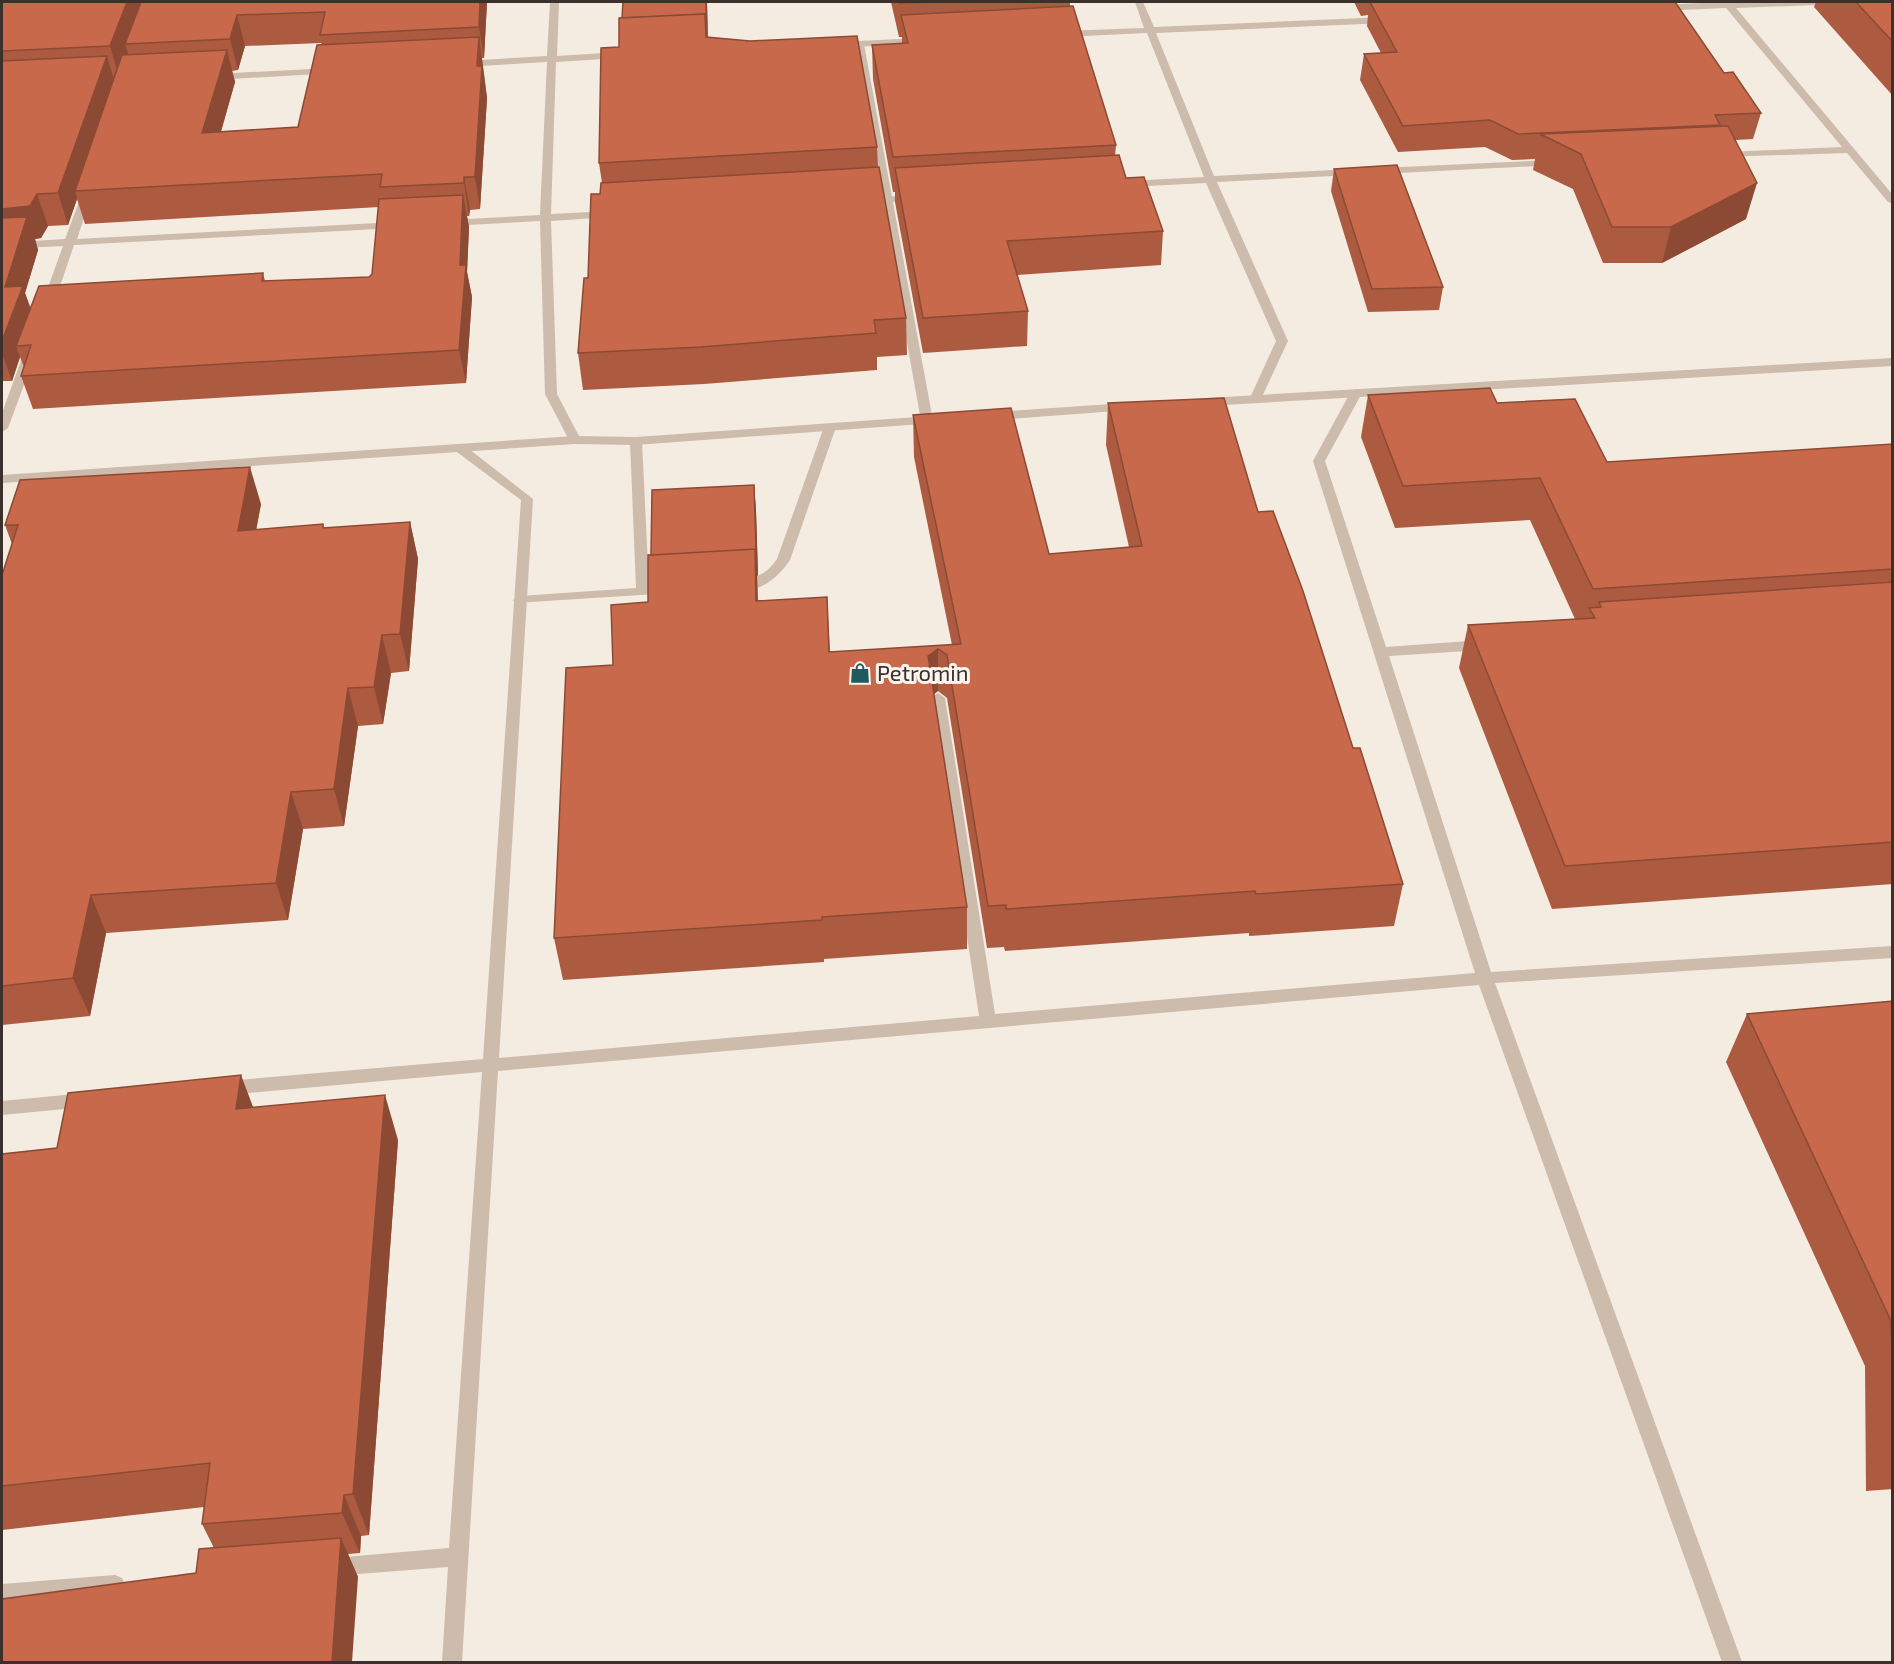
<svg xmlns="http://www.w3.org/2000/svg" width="1894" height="1664" font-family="'Exo 2',sans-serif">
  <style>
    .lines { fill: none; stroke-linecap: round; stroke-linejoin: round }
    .service { fill: #cdbbac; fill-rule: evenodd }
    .minor { fill: #cdbbac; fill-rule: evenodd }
    .tertiary { fill: #cdbbac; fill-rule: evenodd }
    .wall { fill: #ac5a40; fill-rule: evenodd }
    .shaded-wall { fill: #8c4a34 }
    .building { fill: #c8694b; stroke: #8c4a34; stroke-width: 1.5 }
    .labels { text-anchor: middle; stroke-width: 6; stroke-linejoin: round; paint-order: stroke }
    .poi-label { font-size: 22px; fill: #3b302b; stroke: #fbf5ee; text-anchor: start }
  </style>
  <rect width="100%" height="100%" fill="#f4ebe1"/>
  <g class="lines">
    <g class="service">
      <path d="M859,41L864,44L933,421L927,425L921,421L854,44Z"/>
      <path d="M830,423L836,427L790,560C778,578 758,595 734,589L732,586L734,583C753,578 766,576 777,559L824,427Z"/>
      <path d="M636,437L642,441L649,587H672L674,590L672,593L515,603L513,600L520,596L636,588L630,441Z"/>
    </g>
    <g class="minor">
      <path d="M550,2H559L557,56L619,52L624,55L619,58L556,62L551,214L610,211L615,214L610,217L551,221L557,394L581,440L575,444L569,440L545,394L540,221L448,226L443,223L448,220L540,215L547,62L463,67L458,64L463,61L547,56Z"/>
      <path d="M1135,2H1143L1154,27L1386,17L1391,20L1386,23L1156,33L1214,176L1352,169L1357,172L1352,175L1217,182L1288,341L1260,401L1256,402L1250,398L1276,341L1206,183L1128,187L1123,184L1128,181L1204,177L1147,33L1062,37L1057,34L1062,31L1144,28Z"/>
      <path d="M1721,2H1821L1817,5L1736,8L1892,194V203L1888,202L1847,153L1720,157L1719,155L1724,152L1842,147L1726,8L1659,11L1654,8L1659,5Z"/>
      <path d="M921,38L926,41L924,43L837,48L832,45L837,42Z"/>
      <path d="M331,68L336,71L335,73L214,80L209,77L214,74Z"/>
      <path d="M1553,160L1557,161V165L1379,174L1374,171L1379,168Z"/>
      <path d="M87,191L92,194L77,239L397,222L402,225L397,228L74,245L54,304L52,306H44L42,304L63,246L2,249V243L65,239L82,194Z"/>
      <path d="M915,195L920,198L919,200L864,204L859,201L864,198Z"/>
      <path d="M29,351L35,355L8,428L2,432V413L23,355Z"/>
      <path d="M1356,389L1362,393L1325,461L1386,647L1482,640L1489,645L1482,650L1389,656L1491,972L1892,946V958L1495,983L1742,1662H1722L1479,985L498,1071L462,1662H442L448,1567L333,1576L326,1574L323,1567L326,1560L333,1558L449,1548L482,1072L226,1095L220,1093L218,1088L220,1083L226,1081L483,1059L521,500L457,452V446H465L533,499L499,1058L979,1016L931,698L938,693L945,698L995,1014L1475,973L1313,461L1350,393Z"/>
      <path d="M85,1093L91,1095L93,1100L91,1105L85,1107L2,1115V1101Z"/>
      <path d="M115,1575L122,1578L125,1585L122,1592L115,1595L2,1603V1584Z"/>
    </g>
    <g class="tertiary">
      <path d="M1892,358V366L1207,406L1201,402L1207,398Z"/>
      <path d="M1126,403L1132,407L1130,410L994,420L988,416L994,412Z"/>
      <path d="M931,416L937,420L935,423L636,445L575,444L2,483V475L575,436L636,437Z"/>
    </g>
  </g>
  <g class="wall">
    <path d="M2,2H487L484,58H482L487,98L480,209L470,210L469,216H467L469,227L467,272L472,297L466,383L33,409L21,376L24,367L20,357L12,381H2ZM321,43L322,45L298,127L221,132L235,82L232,71L238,70L245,46ZM77,199L85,224L379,207L372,274L369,277L265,281L263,273L31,309L25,293L38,250L35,239L41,238L48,226L68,225Z"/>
    <path d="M707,2L708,37L877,147L878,167L906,318L907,355L877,357V370L704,384L583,390L578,353L602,183L599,163L619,47Z"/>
    <path d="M891,2H1070V6L1116,145L1115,156L1126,178L1163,231L1161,265L1017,275L1028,311L1027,346L923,353L895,202V192H893L873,79L872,45L902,44V37H899Z"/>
    <path d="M1354,2H1675L1724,73L1761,113L1753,139L1735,140L1746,219L1662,263H1603L1573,189L1533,170L1535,159L1512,160L1485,147L1398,152L1360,80L1364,54L1381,53L1367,26L1368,15L1361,16Z"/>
    <path d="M1816,2H1893V96L1814,7Z"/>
    <path d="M1334,169L1443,287L1439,310L1368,312L1331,191Z"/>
    <path d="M1368,395L1497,403L1607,462L1893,444V884L1552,909L1459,668L1468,625L1575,619L1530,520L1395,528L1361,437Z"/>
    <path d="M1108,403L1258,512L1353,748L1403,884L1394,926L1249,936V933L1005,951L1004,947L987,948L947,698L938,691L934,694L967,907V949L824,959V962L563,980L554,938L613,665L648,602L651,555L754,485L756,511L758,575L757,576L758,601L827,597L830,652L952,645L914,457L913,415L1049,554L1129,547L1106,445Z"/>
    <path d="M261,504L256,530L323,524L324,528L410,522L418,559L409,671L391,673L383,724L358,726L344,826L303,829L288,920L106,933L90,1016L2,1025V575L12,544L5,525Z"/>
    <path d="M1893,1001V1489L1866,1491L1865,1366L1726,1062L1747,1014Z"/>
    <path d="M253,1107L398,1140L369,1535L361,1536L360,1553L348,1554L358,1577L196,1573L214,1548L202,1524L204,1507L2,1530V1154L57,1148Z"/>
  </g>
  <g class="shaded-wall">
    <path d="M127,2H146L125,44L128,53L119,77L110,46Z"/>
    <path d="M480,2H487L484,58L479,27Z"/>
    <path d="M706,2H707L708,47L706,23Z"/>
    <path d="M237,15L245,46L238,70L230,39Z"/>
    <path d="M479,37L487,98L480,209L475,177Z"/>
    <path d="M227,50L235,82L211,165L202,133Z"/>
    <path d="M107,56L116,87L75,191L77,199L68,225L58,193Z"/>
    <path d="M464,177L470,210L469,216L464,183Z"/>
    <path d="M1757,183L1746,219L1662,263L1671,227Z"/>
    <path d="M37,194L48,226L41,238L35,239L38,250L25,293L34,319L16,346L20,357L12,381L2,353L5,287L2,243V209Z"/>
    <path d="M463,195L469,227L467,272L472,297L466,383L459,350L460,265Z"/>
    <path d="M250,467L261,504L249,568L238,531Z"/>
    <path d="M754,485L756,511L758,575L757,576L759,643L756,601Z"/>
    <path d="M410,522L418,559L409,671L400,634Z"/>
    <path d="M382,635L391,673L383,724L374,687Z"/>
    <path d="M938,649V691L929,698L928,656Z"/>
    <path d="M348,688L358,726L344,826L334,789Z"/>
    <path d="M291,792L303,829L288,920L276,883Z"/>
    <path d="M91,895L106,933L90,1016L73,978Z"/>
    <path d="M241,1075L258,1120L236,1109Z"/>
    <path d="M385,1095L398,1140L369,1535L353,1494Z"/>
    <path d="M344,1495L361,1536L360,1553L342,1513Z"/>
    <path d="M341,1538L358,1577L352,1662H332Z"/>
  </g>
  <g class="building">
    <path d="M2,2H127L110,46L2,51Z"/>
    <path d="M141,2H480L479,27L320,35L325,12L237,15L230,39L125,44Z"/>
    <path d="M623,2H706V23L705,14L622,18Z"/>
    <path d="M898,2H934L899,3Z"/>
    <path d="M1370,2H1675L1724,73L1733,72L1761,113L1715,115L1720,125L1518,134L1490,120L1403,126L1364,54L1397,52Z"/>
    <path d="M1856,2H1893V42Z"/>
    <path d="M1073,6L1116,145L893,157L872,45L908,43L901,15Z"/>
    <path d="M705,14L706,37L750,41L857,36L877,147L599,163L601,48L619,47V18Z"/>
    <path d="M479,37L477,66H482L475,177H464V183L380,187L382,174L75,191L122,55L227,50L202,133L298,127L317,45Z"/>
    <path d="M107,56L58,193L37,194L30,206L2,209V61Z"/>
    <path d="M1728,126L1757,183L1671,227H1612L1581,154L1540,134Z"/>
    <path d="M1119,155L1126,178L1144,177L1163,231L1007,241L1028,311L923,318L895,168Z"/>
    <path d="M1397,165L1443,287L1372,289L1334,169Z"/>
    <path d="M879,167L906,318L874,320L876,333L701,347L578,353L584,278H588L591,194H600L601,183Z"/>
    <path d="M463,195L460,265H466L459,350L21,376L31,345L16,346L39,286L263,273L262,281L369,277L372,274L379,199Z"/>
    <path d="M27,217L5,287L23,286L2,341V218Z"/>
    <path d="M1490,388L1497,403L1575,399L1607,462L1893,444V569L1593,589L1540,478L1403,486L1368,395Z"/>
    <path d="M1224,398L1258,512L1273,511L1303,591L1353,748H1360L1403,884L1256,894L1255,891L1006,909V905L988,906L947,655L938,649L928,656L967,907L822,917V920L554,938L566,668L613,665L611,605L648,602V555L755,548L756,601L827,597L829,652L961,644L913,415L1011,408L1049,554L1142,546L1108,403Z"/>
    <path d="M250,467L238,531L323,524V528L410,522L400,634L382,635L374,687L348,688L334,789L291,792L276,883L91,895L73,978L2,986V575L18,525H5L20,480Z"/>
    <path d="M754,485L756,549L651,555L652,490Z"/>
    <path d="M1893,582V842L1565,866L1468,625L1595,618L1589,608L1601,607L1599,602Z"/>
    <path d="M1893,1001V1381L1891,1321L1747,1014Z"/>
    <path d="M241,1075L236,1109L385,1095L353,1494L344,1495L342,1513L202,1524L210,1463L2,1486V1154L57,1148L68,1093Z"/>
    <path d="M341,1538L332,1662H2V1599L196,1573L199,1549Z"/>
  </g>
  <defs>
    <g id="shop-bare" transform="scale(1.62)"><path d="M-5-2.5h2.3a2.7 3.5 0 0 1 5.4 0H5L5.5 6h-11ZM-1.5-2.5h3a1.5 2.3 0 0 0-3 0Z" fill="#1f5a5e" stroke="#fbf5ee" stroke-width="2.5" paint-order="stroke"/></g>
  </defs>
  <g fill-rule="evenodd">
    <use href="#shop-bare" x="860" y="673"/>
  </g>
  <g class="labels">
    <g class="poi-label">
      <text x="877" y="681">Petromin</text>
    </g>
  </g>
  <rect width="1894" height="1664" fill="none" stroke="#3b302b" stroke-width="6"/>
</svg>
